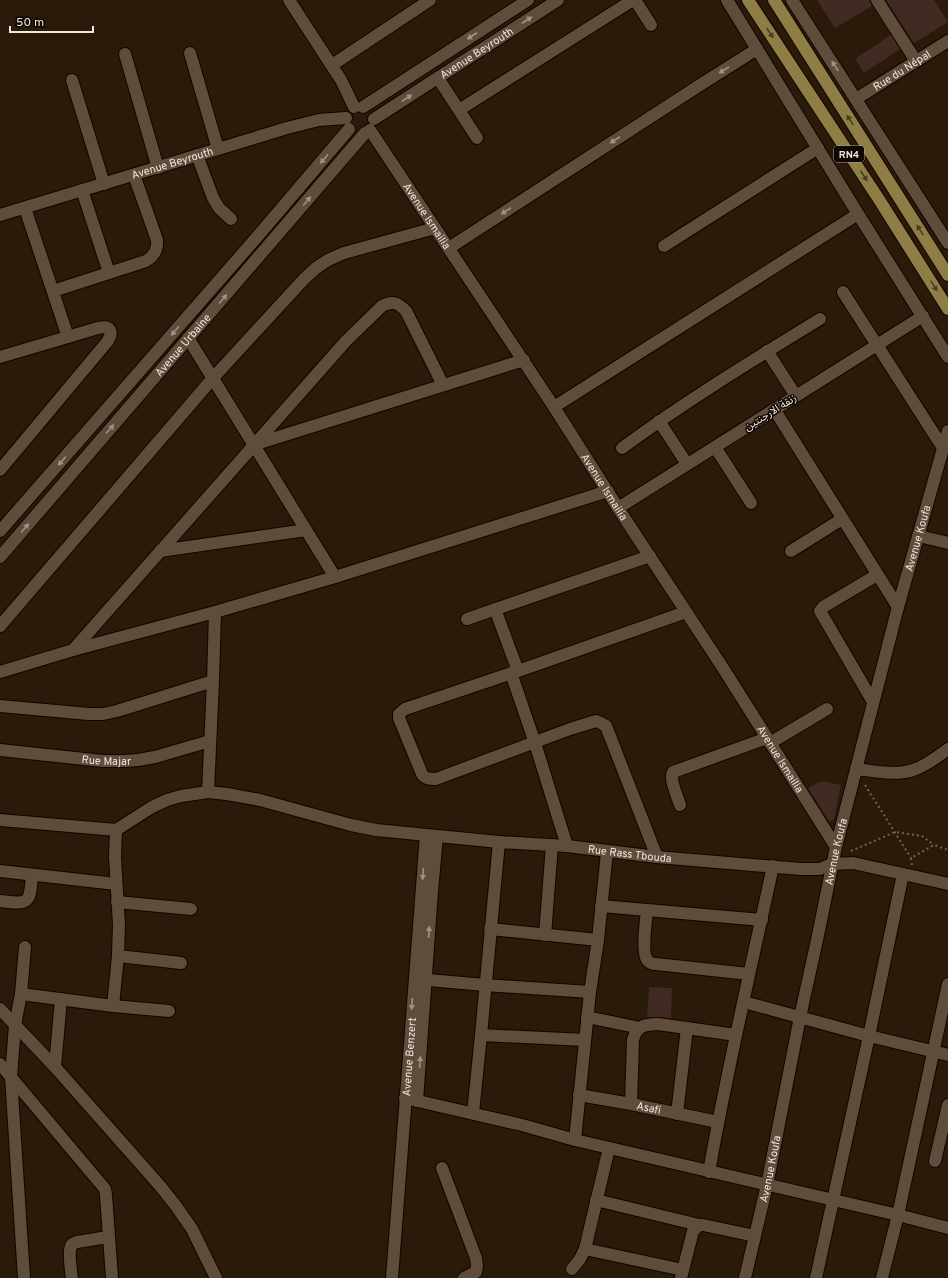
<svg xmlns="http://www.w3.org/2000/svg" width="948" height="1278" font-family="Overpass,'Noto Sans Arabic',sans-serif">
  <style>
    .building { fill: #412a22 }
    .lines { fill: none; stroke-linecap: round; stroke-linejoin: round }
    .minor-casing { stroke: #110500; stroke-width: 14 }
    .major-casing { stroke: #110500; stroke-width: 14 }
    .path { stroke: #706354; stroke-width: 2; stroke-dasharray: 2 3; stroke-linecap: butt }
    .minor { stroke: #5e4d3a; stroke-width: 12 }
    .major { stroke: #8e7e46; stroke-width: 12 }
    .oneway { fill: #a09282 }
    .oneway2 { fill: #473d21 }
    .labels { text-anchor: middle; stroke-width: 3; stroke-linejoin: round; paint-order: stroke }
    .shield { fill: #0d0702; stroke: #aca39a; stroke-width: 1 }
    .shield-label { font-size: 10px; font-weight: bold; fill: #f0e6db }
    .street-label { font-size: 11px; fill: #f0e6db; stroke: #0d0702 }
  </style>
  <rect width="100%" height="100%" fill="#291a09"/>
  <g class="building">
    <path d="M817,0H870L872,6L835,28Z"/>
    <path d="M886,0H934L948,22L914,43Z"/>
    <path d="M891,35L900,49L864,73L855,59Z"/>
    <path d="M822,781L841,785L834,819L829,821L808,788Z"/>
    <path d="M649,987L672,988L671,1018L659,1017H647Z"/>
  </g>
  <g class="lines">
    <g class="minor-casing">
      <g id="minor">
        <path d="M289,0L341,80L354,107"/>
        <path d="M635,0L651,25"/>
        <path d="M727,0L858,214L948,357"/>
        <path d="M792,0L948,243"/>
        <path d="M877,0L916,61"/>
        <path d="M190,53L218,149"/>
        <path d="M125,54L158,168"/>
        <path d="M332,65L430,0"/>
        <path d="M438,78L477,138"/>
        <path d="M72,80L104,184"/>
        <path id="s1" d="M856,99L948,41"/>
        <path d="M363,107L528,0"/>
        <path d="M459,110L633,0"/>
        <path id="s2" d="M374,119L558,0"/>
        <path id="s3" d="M370,130L554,407L618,508L723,668L836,847"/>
        <path d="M197,155L213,198L219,208L231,219"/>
        <path d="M82,190L109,273"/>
        <path d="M25,208L68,337"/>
        <path id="s4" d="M0,215L287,128L319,120L346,118"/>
        <path d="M664,246L818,148"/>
        <path d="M449,248L700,85L757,49"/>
        <path d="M53,291L146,261C154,256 158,250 157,240L134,175"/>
        <path d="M843,292L943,448"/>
        <path d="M188,338L335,577"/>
        <path d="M767,351L796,396"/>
        <path d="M0,357L98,328C111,325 114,332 107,342L0,470"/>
        <path d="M554,407L858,214"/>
        <path d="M774,409L898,607"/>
        <path d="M659,421L687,464"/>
        <path d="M256,444L524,360"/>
        <path d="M715,447L751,503"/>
        <path d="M622,448C686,401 753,360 820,319"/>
        <path d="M618,508L923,316"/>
        <path d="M0,531L257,237L349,129"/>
        <path d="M919,536L948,543"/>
        <path d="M160,551L306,530"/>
        <path d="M791,551L842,519"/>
        <path id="s5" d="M0,557L365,133"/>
        <path d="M495,609L518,671"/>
        <path d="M467,619L650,556"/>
        <path d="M0,626L213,378L304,279L316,268L328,260L344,253L435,228"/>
        <path d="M73,650L346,341L382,306C393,301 397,302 406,311L443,385"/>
        <path d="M0,672L73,650L215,612L335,577L608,491"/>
        <path d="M511,673L535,743L567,846"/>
        <path d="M873,702L820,611L823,607L877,575"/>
        <path d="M0,706L89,714H103L117,711L213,681"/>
        <path d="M770,743L827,709"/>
        <path id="s6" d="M0,750L103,761H126L138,760L155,757L210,741"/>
        <path d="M856,769C874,771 895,776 913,770C926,766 937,757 948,749"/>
        <path d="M208,792L213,681L215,612"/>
        <path d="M680,805C678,797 669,780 673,772L767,738"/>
        <path id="s7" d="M0,820L116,830L152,807L167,800L181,796L208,792L227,794L260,800L351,825L376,830L499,842L567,846L657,857L801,869H820L832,864L853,863L948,884"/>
        <path d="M657,857L606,726L601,723L596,721L570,729L436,779C430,779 425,779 422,774L399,718V714L405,709L518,671L686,612"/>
        <path d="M0,871L116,884"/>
        <path d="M0,901C30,905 30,903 32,875"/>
        <path d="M117,902L191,909"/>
        <path d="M601,906L762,920"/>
        <path d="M647,911C646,921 641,954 648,961C650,963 654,964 656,964L749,974"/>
        <path d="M490,929L598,940"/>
        <path d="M545,935L552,845"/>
        <path d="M118,956L181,963"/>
        <path d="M417,979L485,985L590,992"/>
        <path d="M21,994L113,1006L169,1011"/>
        <path d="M744,1002L869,1036L948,1055"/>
        <path d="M113,1006L118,956L119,925L115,857L116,830"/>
        <path d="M0,1009L55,1067L161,1187L176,1206L192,1229L216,1278"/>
        <path d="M587,1017L640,1028"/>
        <path d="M481,1035L585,1040"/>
        <path d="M0,1064L105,1189L106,1195L112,1278"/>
        <path d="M55,1067L61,999"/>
        <path id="s8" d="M579,1095L631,1104L718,1122"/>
        <path d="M405,1098L522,1125L575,1140L898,1215L948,1228"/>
        <path d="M417,1101L432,891L437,836"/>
        <path d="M631,1104L633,1040C637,1025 644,1025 658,1024L736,1035"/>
        <path d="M473,1113L481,1035L499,842"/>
        <path d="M677,1114L687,1028"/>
        <path d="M575,1140L590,992L598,940L607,852"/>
        <path d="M935,1161L948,1105"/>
        <path d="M442,1168L476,1258L477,1266L476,1272L464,1278"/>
        <path d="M709,1172C727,1069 751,968 773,866"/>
        <path d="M596,1200L699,1225"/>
        <path d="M585,1249L683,1270"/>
        <path d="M572,1269L580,1259L585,1249L609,1148"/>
        <path d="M24,1278L11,1077L15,1025L21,994L25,947"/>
        <path d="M72,1278C71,1271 68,1253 71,1246C72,1243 74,1243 77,1242L108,1237"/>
        <path id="s9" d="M392,1278L426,835"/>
        <path d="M681,1278L693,1231L699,1225H703L755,1236"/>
        <path id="s10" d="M745,1278L767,1185L800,1017L817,940L836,847L898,607L948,431"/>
        <path d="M816,1278L869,1036L903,874"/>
        <path d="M882,1278L898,1215L948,984"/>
      </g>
    </g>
    <g class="major-casing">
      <g id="major">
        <path d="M748,0L880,201L948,309"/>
        <path d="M774,0L948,275"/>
      </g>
    </g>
    <g class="path">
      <path d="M865,785L911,858"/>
      <path d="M851,851L895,832L922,836L934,845"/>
      <path d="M912,865L911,858L934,845L948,850"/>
    </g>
    <use href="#minor" class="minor"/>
    <use href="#major" class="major"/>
  </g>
  <defs><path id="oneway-solid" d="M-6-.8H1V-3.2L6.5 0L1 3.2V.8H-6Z"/></defs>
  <g class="oneway">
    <use href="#oneway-solid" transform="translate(527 20) rotate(-33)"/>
    <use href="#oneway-solid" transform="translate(472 36) rotate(147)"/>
    <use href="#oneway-solid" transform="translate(835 66) rotate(-123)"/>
    <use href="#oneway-solid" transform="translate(724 70) rotate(148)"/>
    <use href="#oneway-solid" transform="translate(407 98) rotate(-33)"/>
    <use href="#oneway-solid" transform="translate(615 140) rotate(147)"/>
    <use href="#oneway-solid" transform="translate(324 159) rotate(131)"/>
    <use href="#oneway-solid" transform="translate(307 201) rotate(-50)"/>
    <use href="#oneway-solid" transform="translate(506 211) rotate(147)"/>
    <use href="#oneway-solid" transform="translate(223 299) rotate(-49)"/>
    <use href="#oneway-solid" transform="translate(175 331) rotate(131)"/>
    <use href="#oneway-solid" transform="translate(110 429) rotate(-49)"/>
    <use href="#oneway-solid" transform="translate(62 461) rotate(131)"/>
    <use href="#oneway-solid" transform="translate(25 528) rotate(-49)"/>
    <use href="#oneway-solid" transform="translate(423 874) rotate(94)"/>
    <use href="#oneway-solid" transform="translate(429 932) rotate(-86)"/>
    <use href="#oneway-solid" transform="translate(412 1004) rotate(94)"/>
    <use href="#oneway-solid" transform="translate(420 1062) rotate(-86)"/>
  </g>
  <g class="oneway2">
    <use href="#oneway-solid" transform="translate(770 33) rotate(56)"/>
    <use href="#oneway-solid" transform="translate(850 120) rotate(-122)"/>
    <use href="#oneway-solid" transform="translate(864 176) rotate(56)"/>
    <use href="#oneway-solid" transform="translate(920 230) rotate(-122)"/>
    <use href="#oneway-solid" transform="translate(934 286) rotate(58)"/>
  </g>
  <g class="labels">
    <rect class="shield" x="834" y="146" width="30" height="16" rx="3"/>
    <g class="shield-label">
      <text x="849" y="158">RN4</text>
    </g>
    <g class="street-label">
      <text dy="4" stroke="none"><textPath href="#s2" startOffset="122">Avenue Beyrouth</textPath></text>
      <text dy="4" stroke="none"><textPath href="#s1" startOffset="54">Rue du Népal</textPath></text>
      <text dy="4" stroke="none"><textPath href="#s4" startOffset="180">Avenue Beyrouth</textPath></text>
      <text dy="4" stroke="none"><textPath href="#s3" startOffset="103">Avenue Ismailia</textPath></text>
      <text dy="4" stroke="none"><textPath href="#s5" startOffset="280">Avenue Urbaine</textPath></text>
      <text transform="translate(770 412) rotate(-32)" y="4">زنقة الارجنتين</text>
      <text dy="4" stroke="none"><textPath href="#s3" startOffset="427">Avenue Ismailia</textPath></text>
      <text dy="4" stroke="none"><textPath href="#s10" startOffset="760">Avenue Koufa</textPath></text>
      <text dy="4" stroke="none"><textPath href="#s6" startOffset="107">Rue Majar</textPath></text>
      <text dy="4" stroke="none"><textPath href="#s3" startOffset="751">Avenue Ismailia</textPath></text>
      <text dy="4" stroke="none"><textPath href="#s10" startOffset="436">Avenue Koufa</textPath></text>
      <text dy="4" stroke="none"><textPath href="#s7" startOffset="645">Rue Rass Tbouda</textPath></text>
      <text dy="4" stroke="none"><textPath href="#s9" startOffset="222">Avenue Benzert</textPath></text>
      <text dy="4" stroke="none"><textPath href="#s8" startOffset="71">Asafi</textPath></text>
      <text dy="4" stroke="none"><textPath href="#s10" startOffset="112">Avenue Koufa</textPath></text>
    </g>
  </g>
  <path d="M10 26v6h83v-6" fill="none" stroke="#f0e6db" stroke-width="2"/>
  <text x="16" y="26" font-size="12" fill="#f0e6db" stroke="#0d0702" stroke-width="3" paint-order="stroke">50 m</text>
</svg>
